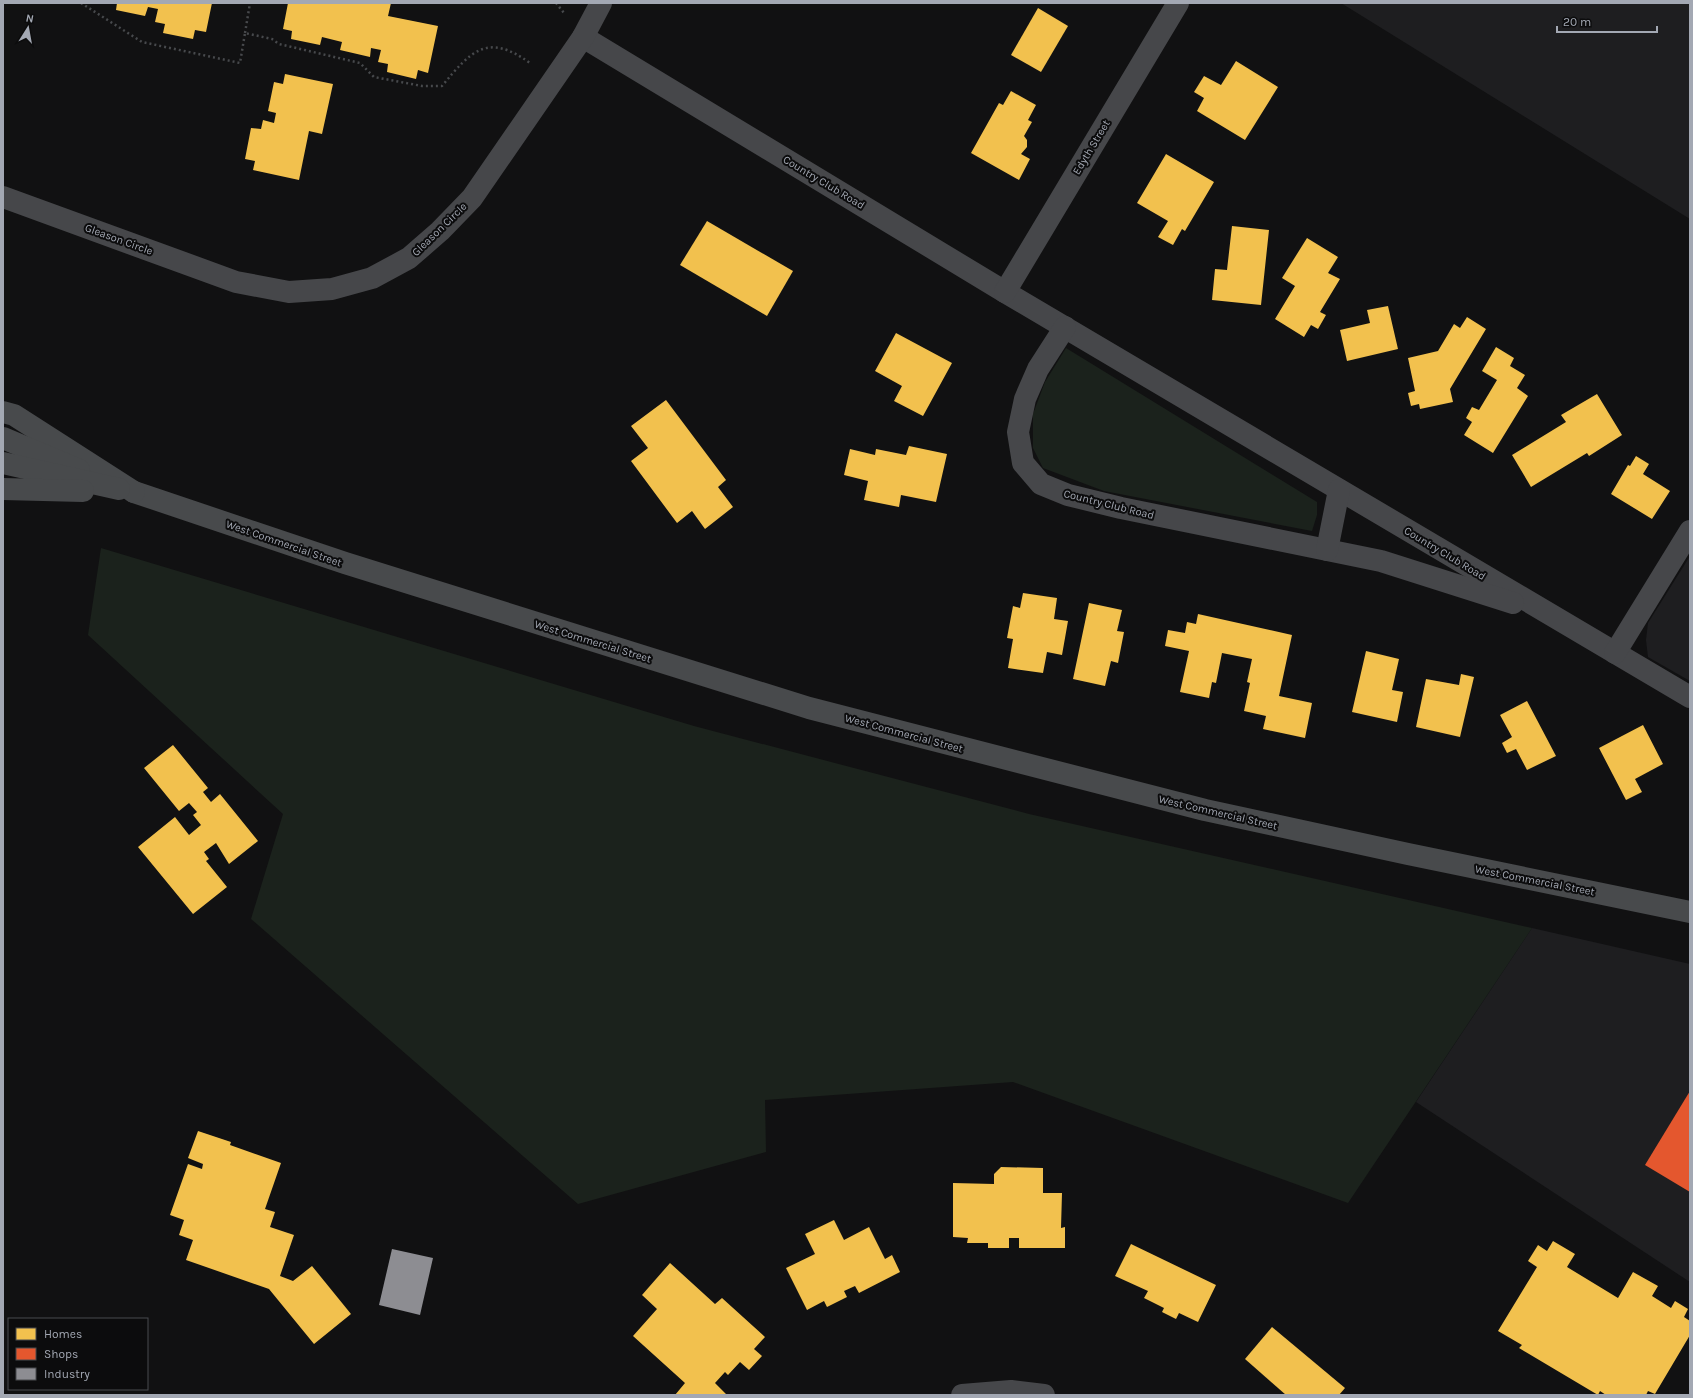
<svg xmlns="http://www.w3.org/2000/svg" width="1693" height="1398" font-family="Karla,sans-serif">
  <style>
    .built { fill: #1e1e20 }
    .green { fill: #1b221c }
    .homes { fill: #f2c14e }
    .shops { fill: #e4572e }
    .industry { fill: #8d8d92 }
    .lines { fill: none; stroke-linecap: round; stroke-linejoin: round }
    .path { stroke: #47494c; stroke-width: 2.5; stroke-dasharray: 2 3; stroke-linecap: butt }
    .minor { stroke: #46474a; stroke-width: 22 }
    .major { stroke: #484a4c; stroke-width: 22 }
    .highway { stroke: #484a4c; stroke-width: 22 }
    .labels { text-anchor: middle; stroke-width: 4; stroke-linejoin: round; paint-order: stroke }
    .street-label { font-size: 11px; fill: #a3a8b3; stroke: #0c0c0d }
  </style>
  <rect width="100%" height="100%" fill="#111112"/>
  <g class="built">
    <path d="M1341,3H1690V219Z"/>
    <path d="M1690,556V681L1648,657L1646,640L1648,623Z"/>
    <path d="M1532,928L1690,964V1282L1416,1102Z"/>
  </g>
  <g class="green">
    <path d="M1066,348L1317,502V515L1312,531L1104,491L1043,468L1033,448V414L1045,382Z"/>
    <path d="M101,548L694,726L1029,814L1532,928L1348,1203L1013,1082L765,1100L766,1152L578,1204L251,919L283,814L88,635Z"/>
  </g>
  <g class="homes">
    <path d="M117,3H212L206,32L195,30L193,39L163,33L165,24L155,22L158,9L148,7L145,16L116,10Z"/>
    <path d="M288,3H391L388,16L438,26L428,73L418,70L416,79L387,72L388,64L378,62L381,50L371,48L370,57L340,50L342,42L322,37L320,45L291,39L292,31L283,29Z"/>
    <path d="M1038,8L1068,26L1041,72L1011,55Z"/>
    <path d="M1236,61L1278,87L1245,140L1197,111L1204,98L1194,92L1204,76L1221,85Z"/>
    <path d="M285,74L333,84L322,134L309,131L299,180L253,170L255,161L245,159L251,128L261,129L263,120L274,123L276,113L268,111L274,82L283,84Z"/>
    <path d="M1011,91L1036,105L1028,120L1032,122L1024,136L1027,140V147L1021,154L1030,159L1019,180L971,153L999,103L1003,105Z"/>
    <path d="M1166,154L1214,182L1185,231L1182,229L1173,245L1158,237L1168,221L1137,203Z"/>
    <path d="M707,221L793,271L767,316L680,265Z"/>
    <path d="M1232,226L1269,230L1261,305L1212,300L1215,269L1227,270Z"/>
    <path d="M1307,238L1338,257L1328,273L1340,279L1320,312L1326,315L1318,329L1311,325L1304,337L1275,319L1295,286L1282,278Z"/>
    <path d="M1388,306L1398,349L1347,361L1340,330L1370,323L1367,310Z"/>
    <path d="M1467,317L1486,329L1450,389L1453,402L1420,409L1419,404L1411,406L1408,393L1415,391L1408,358L1438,351L1454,324L1460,328Z"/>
    <path d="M896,333L952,363L923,416L894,401L902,386L875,371Z"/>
    <path d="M1496,347L1514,358L1510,366L1525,375L1517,388L1528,396L1493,453L1464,435L1472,422L1466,418L1472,407L1479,410L1497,380L1482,371Z"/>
    <path d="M1597,394L1622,435L1589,456L1587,453L1531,487L1512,455L1566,422L1561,415Z"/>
    <path d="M666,400L726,480L718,487L733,507L705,529L692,511L677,523L631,461L648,448L631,426Z"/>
    <path d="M909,446L947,454L936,502L901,495L899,507L864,500L868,481L844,475L850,449L875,455L876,449L906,455Z"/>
    <path d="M1636,456L1649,464L1643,474L1670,491L1652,519L1611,494L1628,465L1630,466Z"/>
    <path d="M1023,593L1057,598L1054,619L1068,621L1062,655L1047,652L1043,673L1008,668L1013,639L1007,638L1013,606L1020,608Z"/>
    <path d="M1089,603L1122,610L1117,631L1124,632L1118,663L1111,661L1105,686L1073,679Z"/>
    <path d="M1198,614L1292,635L1279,696L1312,703L1305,738L1263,729L1266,716L1244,711L1250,683L1247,682L1252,659L1222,653L1216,683L1212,682L1209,698L1180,692L1189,651L1165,646L1168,630L1185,633L1187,622L1196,624Z"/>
    <path d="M1366,651L1399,659L1392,690L1403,692L1397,722L1352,712Z"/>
    <path d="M1461,674L1474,677L1460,737L1416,727L1426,679L1459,685Z"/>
    <path d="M1527,701L1556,756L1527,770L1516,749L1507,753L1502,743L1512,737L1500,715Z"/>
    <path d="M1643,725L1663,764L1635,779L1642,792L1626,800L1599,748Z"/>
    <path d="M173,745L208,788L203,792L211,802L220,794L258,841L229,864L216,843L204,852L209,859L206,861L227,887L193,914L138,847L175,817L189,835L201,825L193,815L197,812L189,803L179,811L144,768Z"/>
    <path d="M198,1131L231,1142L230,1145L281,1163L265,1209L275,1212L270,1227L294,1235L280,1276L293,1281L312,1266L351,1314L314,1344L269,1289L186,1260L193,1240L179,1235L184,1220L170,1215L188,1164L202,1169L203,1164L188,1158Z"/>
    <path d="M1001,1167L1043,1168V1193H1062L1061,1228L1065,1227V1248H1019V1238H1009V1248H988V1243H967L968,1238L953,1237V1183L994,1184V1174Z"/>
    <path d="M834,1220L844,1240L869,1227L885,1259L892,1255L900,1272L859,1293L855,1286L844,1291L847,1297L827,1307L824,1301L807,1310L786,1268L815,1254L805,1234Z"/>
    <path d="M1553,1241L1575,1254L1567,1267L1618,1298L1633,1272L1658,1286L1652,1296L1671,1308L1675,1301L1688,1309L1684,1317L1690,1321V1335L1655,1394L1648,1391L1646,1395H1606L1600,1391L1598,1395L1519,1348L1522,1345L1498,1331L1537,1267L1528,1261L1538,1245L1547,1251Z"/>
    <path d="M1131,1244L1216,1285L1198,1322L1179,1313L1176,1319L1162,1312L1164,1308L1144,1298L1148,1291L1115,1276Z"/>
    <path d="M670,1263L715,1304L722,1298L765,1337L754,1349L762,1356L749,1370L740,1362L728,1375L725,1372L715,1383L727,1395H675L685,1383L633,1336L657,1309L642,1295Z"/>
    <path d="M1272,1327L1345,1388L1339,1395H1286L1245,1359Z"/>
  </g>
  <path class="shops" d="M1690,1091V1192L1645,1165Z"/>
  <path class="industry" d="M392,1249L433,1258L420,1315L379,1305Z"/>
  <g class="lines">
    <g class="path">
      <path d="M81,3L142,42L240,63L245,33L272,39L279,44L360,63L374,77L422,86H442C471,51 487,32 530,63"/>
      <path d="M556,3L564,13"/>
      <path d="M245,33L250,3"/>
    </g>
    <g class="minor">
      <path d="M583,37L1005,292L1690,697"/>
      <path d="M3,197L236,282L289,292L332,289L372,278L409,258L440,231L472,198L583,37L601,3"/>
      <path d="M1005,292L1178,3"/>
      <path d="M1065,327L1038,369L1025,399L1018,432L1023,463L1041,484L1068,495L1121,508L1381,561L1513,603"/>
      <path d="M1327,550L1339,490"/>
      <path d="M1615,653L1690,531"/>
      <path d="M962,1395L1011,1391L1044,1395"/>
    </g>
    <path class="major" d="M134,492L345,563L809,708L1205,810L1408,854L1690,912"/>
    <g class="highway">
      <path d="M3,412L14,415L134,492"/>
      <path d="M3,438L79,470"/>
      <path d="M3,463L119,489"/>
      <path d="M3,489L83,491"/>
    </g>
  </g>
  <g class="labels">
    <g class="street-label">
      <text transform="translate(1091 147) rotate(-59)" y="4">Edyth Street</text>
      <text transform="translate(824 182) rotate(31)" y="4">Country Club Road</text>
      <text transform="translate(439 229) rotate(-44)" y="4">Gleason Circle</text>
      <text transform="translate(119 239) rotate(20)" y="4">Gleason Circle</text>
      <text transform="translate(1109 504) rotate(14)" y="4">Country Club Road</text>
      <text transform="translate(284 543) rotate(19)" y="4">West Commercial Street</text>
      <text transform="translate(1445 553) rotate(31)" y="4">Country Club Road</text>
      <text transform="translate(593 641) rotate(17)" y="4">West Commercial Street</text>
      <text transform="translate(904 733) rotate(15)" y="4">West Commercial Street</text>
      <text transform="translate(1218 812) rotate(13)" y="4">West Commercial Street</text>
      <text transform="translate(1535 880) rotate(11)" y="4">West Commercial Street</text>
    </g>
  </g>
  <rect width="1693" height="1398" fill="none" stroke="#a3a8b3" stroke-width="8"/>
  <rect x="8" y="1318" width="140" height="72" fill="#0c0c0d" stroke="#484a4f"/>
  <rect x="16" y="1328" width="20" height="12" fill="#f2c14e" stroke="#484a4f"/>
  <text x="44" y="1338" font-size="12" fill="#a3a8b3">Homes</text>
  <rect x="16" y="1348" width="20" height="12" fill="#e4572e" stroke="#484a4f"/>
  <text x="44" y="1358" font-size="12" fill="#a3a8b3">Shops</text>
  <rect x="16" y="1368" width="20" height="12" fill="#8d8d92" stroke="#484a4f"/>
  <text x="44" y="1378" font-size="12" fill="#a3a8b3">Industry</text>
  <g transform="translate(28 28) rotate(11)" stroke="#0c0c0d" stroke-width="3" paint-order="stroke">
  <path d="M0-3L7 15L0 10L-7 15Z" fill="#a3a8b3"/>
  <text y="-6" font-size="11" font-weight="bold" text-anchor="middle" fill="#a3a8b3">N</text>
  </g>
  <path d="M1557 26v6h100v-6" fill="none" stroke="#a3a8b3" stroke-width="2"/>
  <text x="1563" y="26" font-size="12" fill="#a3a8b3" stroke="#0c0c0d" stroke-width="3" paint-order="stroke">20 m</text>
</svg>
